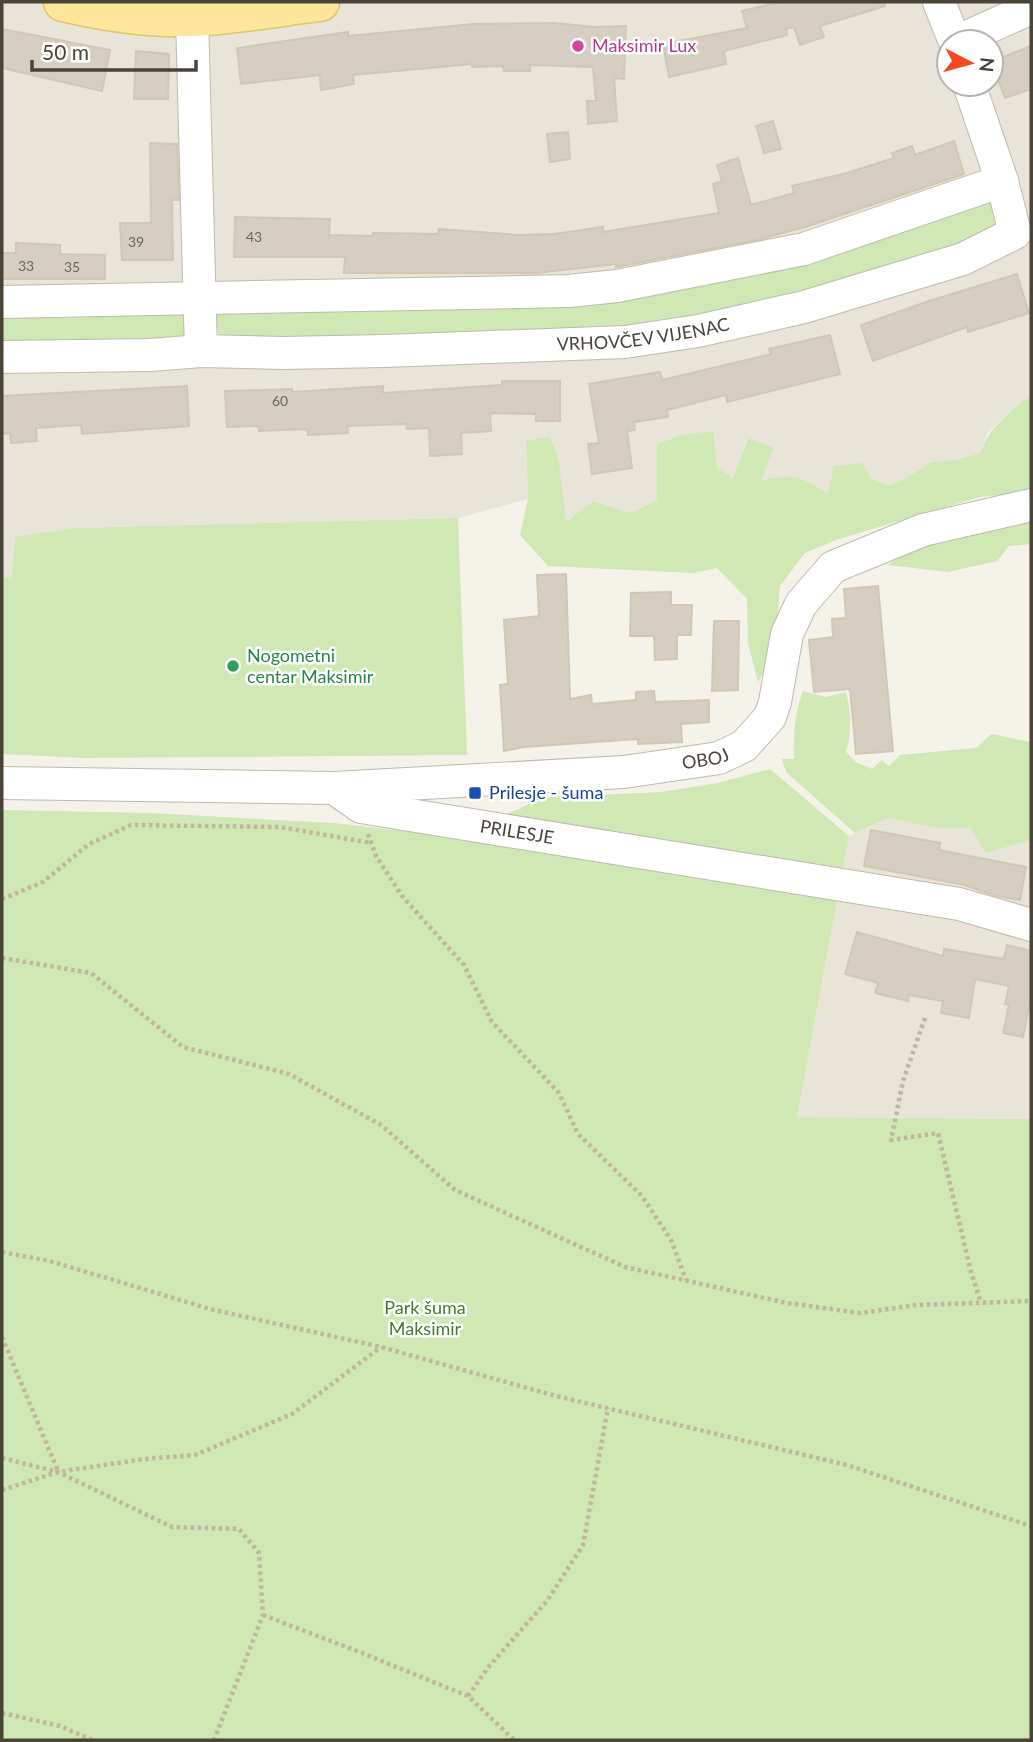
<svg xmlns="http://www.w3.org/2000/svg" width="1033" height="1742" font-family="Lato,sans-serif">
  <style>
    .residential { fill: #e9e4d8; fill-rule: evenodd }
    .green { fill: #cfe8b4 }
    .building { fill: #d6cec0; stroke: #d1c7b3; stroke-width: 2 }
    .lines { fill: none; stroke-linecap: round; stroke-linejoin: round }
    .minor-casing { stroke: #c0baad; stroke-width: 34 }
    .major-casing { stroke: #e3c36a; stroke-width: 41 }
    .path { stroke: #c2b79e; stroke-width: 4.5; stroke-dasharray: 3.5 3.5; stroke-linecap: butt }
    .minor { stroke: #fff; stroke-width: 32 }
    .major { stroke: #fde59b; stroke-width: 38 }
    .hotel-dot { fill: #d1479c; stroke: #fff; stroke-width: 2.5 }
    .leisure-dot { fill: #2e9e5b; stroke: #fff; stroke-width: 2.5 }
    .transit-dot { fill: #1a4fb4; stroke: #fff; stroke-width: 2.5 }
    .labels { text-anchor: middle; stroke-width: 5; stroke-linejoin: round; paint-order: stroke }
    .number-label { font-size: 14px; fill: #6c665a }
    .hotel-label { font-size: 18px; fill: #b23c85; stroke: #fff; text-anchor: start }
    .street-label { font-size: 18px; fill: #494338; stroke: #fff }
    .leisure-label { font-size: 18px; fill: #27864d; stroke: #fff; text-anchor: start }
    .transit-label { font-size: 18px; fill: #164399; stroke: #fff; text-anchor: start }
    .park-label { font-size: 18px; fill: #467b2b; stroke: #fff }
  </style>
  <rect width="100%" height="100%" fill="#f5f2ea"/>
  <g class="residential">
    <path d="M2,2H1031V394L1005,415L987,434L980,453L955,460L931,462L906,478L889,486L872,479L828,493L811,483L760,481L747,439L733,480L717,467L713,432L681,435L657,444V500L631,513L593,501L565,523L559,461L550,436L526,441L528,499L458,518L73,528L16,537L12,578H2V366L961,266L1009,175L886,215L645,274L2,295ZM949,42H991V84H949Z"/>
    <path d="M888,818L936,828H970L986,853L1031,840V1119L797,1117L849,836Z"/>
  </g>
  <g class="green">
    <path d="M987,201L993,204L999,227L892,273L632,333L221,338C214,327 214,319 222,308L565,298Z"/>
    <path d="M184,309L189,337L2,349V310Z"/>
    <path d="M1031,394V492L980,497L839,539L805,553L780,586L775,650L758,682L748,643L747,599L717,568L693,573L548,566L520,535L528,499L526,441L550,436L559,461L566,522L593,501L631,513L657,500V444L681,435L713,431L717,467L733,479L748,438L773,448L761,481C794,473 798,476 828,493L834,466L862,463L872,479L889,486L906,478L931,462L955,460L980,453C991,425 1008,413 1031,394Z"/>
    <path d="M458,518L467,755L84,758L2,754V578L12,577L15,537L73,528Z"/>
    <path d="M1031,520V544L1009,546L997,561L948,572L888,565L914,547Z"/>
    <path d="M803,691L826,697L846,692C851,711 852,733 846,752L856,762L872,769L882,760L889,766L900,755L976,748L991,734L1031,742V840L986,853L970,828H936L888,818L855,833L786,772L782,759H794C793,736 795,712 803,691Z"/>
    <path d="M770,769L849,836L797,1117L1031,1119V1740H2V810L151,813L334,823L458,837L544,797L662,792L718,783Z"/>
  </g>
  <g class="building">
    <path d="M780,2H885V6L820,26L824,37L800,45L794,27L786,29L787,35L724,51L726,64L669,77L663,44L747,28L742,11Z"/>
    <path d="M554,23L595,27L626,26L624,79L614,78L617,121L588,124L587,101H596L593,67L530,65V71H504L503,66L472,67V64L353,75L354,84L321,90L320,75L241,84L237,48L348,32V36L473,24Z"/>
    <path d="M2,29L110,50L102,91L2,68Z"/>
    <path d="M1031,46V89L1005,98L991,62Z"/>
    <path d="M136,51L169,54L168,99H134Z"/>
    <path d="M773,121L781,149L764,153L756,126Z"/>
    <path d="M568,132L570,159L550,162L547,134Z"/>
    <path d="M954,141L964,174L805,227L757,240L616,267V264L536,273H344L345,257H234L235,217L330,219L329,235L372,236L373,233L438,234L439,229L519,235L554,234L603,227V232L719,213L713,184L722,181L717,165L738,158L751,205L794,193L792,186L847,173L894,158L892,153L912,146L915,155Z"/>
    <path d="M150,143L177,144L179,200H172L173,260H122L120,223H151Z"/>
    <path d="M16,243L60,245V254L105,255V279H2V253H16Z"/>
    <path d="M1017,274L1029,313L968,332L967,327L873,361L861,325L926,302Z"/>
    <path d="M830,335L840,374L727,402L726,395L667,410L668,417L634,422L635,430L627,431L632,468L592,474L588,444L599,443L589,384L660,372L662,380L771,354L769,349Z"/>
    <path d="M502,381H560V421H536V414L490,413L491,431L461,433L462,454L430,456L429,428L407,429L406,424L347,426L348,433L308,435L307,429L259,431V426L227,427L225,391L292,389V392L383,386V393L502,385Z"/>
    <path d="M187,386L189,426L82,434L81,425L36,428L37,441L11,443L10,433L2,434V396Z"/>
    <path d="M566,574L570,699L591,695L592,704L636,700V692L654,691L655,702L709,700V722L681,724L682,742L638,744V739L524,747L504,751L500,685L508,684L504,620L539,616L537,575Z"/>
    <path d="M878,586L893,751L856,754L850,689L814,692L809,640L833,637L832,619L846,618L844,589Z"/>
    <path d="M671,592V605H692L691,635H677V659L655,660L654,636H630L631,593Z"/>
    <path d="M714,621H739L738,690L712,691Z"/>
    <path d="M871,830L940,843L939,850L1026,867L1020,900L996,896L965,885L864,866Z"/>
    <path d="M857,932L943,956L944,949L1004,959L1007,945L1031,951V997L1023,1037L1003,1033L1009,1005L1005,1004L1009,986L975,979L969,1018L941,1013L943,1001L909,995L908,1001L875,993L878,983L845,974Z"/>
  </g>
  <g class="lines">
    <g class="minor-casing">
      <g id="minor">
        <path d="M939,2L955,42"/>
        <path d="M192,17L201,351"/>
        <path d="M956,42L1031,8"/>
        <path d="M2,302L569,291L617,286L804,249L1002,181"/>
        <path id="s1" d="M2,357L150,355L201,351L282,353L385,351L625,342L698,331L804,307L963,259L1015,233L1002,181L969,84"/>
        <path id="s2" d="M2,783L334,788L624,772L719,758L744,746L770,717L775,702L787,634L801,604L833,567L923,530L1031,505"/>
        <path id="s3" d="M334,788L361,807L959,904L1031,925"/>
      </g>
    </g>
    <g class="major-casing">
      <path id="major" d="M63,2C106,12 148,19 191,17C234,15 278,7 320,2"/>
    </g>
    <g class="path">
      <path d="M368,834L376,856L402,896L464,965L492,1022L559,1093L578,1134L642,1196L671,1240L686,1280"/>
      <path d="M2,899L43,882L89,844L131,825L280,827L371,843"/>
      <path d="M2,958L91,973L183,1047L289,1074L381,1125L455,1190L625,1267L787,1303L860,1313L917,1305L1031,1301"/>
      <path d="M925,1018L903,1081L891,1140L938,1133L971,1272L981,1303"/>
      <path d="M2,1252L50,1261L210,1309L381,1347L556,1396L847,1465L1031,1526"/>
      <path d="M2,1337L58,1471"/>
      <path d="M2,1458L58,1472L172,1527L239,1529L259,1553L263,1615L214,1740"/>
      <path d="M2,1490L58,1472L144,1459L195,1455L292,1414L381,1347"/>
      <path d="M263,1615L362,1653L468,1696L514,1740"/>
      <path d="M468,1696L490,1665L547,1601L583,1545L608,1408"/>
      <path d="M2,1713L60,1726L92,1740"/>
    </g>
    <use href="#minor" class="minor"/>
    <use href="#major" class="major"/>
  </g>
  <circle class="hotel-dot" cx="578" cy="46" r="7"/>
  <circle class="leisure-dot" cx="233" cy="666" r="7"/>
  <rect class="transit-dot" x="468" y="786" width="14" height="14" rx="3.5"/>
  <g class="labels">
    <g class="number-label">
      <text x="254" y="242">43</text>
      <text x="136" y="247">39</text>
      <text x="26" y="271">33</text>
      <text x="72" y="272">35</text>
      <text x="280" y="406">60</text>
    </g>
    <g class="hotel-label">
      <text x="592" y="52">Maksimir Lux</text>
    </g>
    <g class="street-label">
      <text dy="6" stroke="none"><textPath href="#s1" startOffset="642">VRHOVČEV VIJENAC</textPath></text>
      <text dy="6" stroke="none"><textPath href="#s2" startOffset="705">OBOJ</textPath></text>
      <text dy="6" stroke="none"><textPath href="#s3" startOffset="191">PRILESJE</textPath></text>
    </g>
    <g class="leisure-label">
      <text x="247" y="662">Nogometni<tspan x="247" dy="21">centar Maksimir</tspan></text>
    </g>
    <g class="transit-label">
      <text x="489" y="799">Prilesje - šuma</text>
    </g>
    <g class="park-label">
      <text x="425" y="1314">Park šuma<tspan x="425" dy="21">Maksimir</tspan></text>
    </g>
  </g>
  <rect width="1033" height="1742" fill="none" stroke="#494338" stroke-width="7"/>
  <g transform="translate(970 63) rotate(96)"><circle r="33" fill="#ffffff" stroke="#b6b4af" stroke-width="2"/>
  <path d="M0-5L12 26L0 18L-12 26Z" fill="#f7481f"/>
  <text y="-10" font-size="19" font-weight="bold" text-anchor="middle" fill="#494338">N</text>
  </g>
  <path d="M32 60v10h164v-10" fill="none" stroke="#494338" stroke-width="3.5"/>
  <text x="42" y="60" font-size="21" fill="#494338" stroke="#ffffff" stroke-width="5" paint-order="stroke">50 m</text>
</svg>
